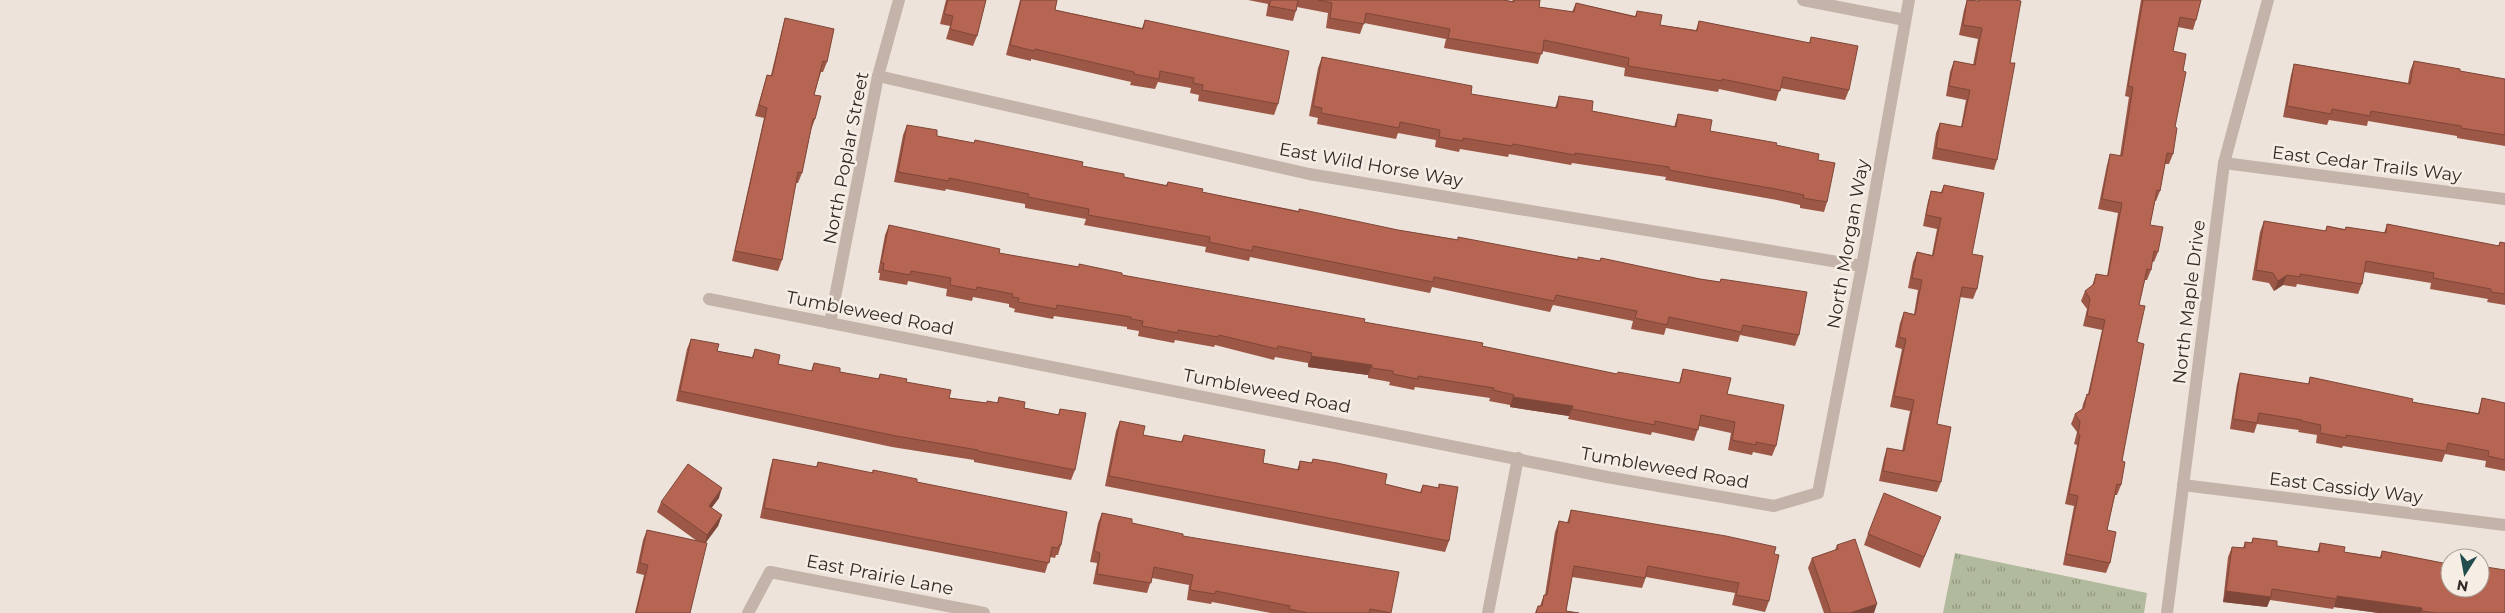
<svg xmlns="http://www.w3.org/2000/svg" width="2505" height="613" font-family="Montserrat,sans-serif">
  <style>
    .grass { fill: url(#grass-tufts) }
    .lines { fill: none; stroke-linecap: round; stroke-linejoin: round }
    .street { stroke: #c3b3a8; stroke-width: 12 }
    .wall { fill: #9c5746 }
    .shaded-wall { fill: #7f4739 }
    .building { fill: #b56551; stroke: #7f4739 }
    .labels { text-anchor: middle; stroke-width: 5; stroke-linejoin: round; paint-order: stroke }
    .street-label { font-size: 18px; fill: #312a27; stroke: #f6eee5 }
  </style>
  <defs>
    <pattern id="grass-tufts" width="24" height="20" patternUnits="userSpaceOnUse" patternTransform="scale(1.25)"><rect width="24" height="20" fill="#b1ba9c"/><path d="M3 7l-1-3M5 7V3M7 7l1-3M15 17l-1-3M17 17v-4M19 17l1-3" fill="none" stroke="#91977f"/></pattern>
  </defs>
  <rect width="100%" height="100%" fill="#ede3da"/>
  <path class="grass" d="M1955,553L2147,593L2144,613H1943Z"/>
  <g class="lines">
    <g class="street">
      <path d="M1803,0L1905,20"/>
      <path d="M878,76L1309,174L1862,266"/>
      <path d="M2224,163L2505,199"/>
      <path d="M709,299L1607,477L1774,506L1818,493L1862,266L1909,0"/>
      <path d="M830,323L878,76L899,0"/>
      <path d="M2183,485L2505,525"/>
      <path d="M748,613L770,572L984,613"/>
      <path d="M1488,613L1518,458"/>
      <path d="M2167,613L2224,163L2268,0"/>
    </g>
  </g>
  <g class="wall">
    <path d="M946,0H986L977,36L973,46L946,39L950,26L940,24Z"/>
    <path d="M1020,0H1057L1055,10L1142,28L1145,20L1278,104L1274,115L1198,101L1199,95L1190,93L1191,88L1158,82L1155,89L1130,85L1131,82L1031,59V61L1006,55Z"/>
    <path d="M1248,0H1503L1512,1L1513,0H1540L1539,7L1572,12L1576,3L1635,16L1637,11L1660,25L1696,30L1699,21L1809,43L1811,37L1849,90L1845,100L1780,88L1776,101L1719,89L1718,92L1624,76L1625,68L1542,51L1538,64L1444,48L1446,39L1364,23L1360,34L1326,28L1328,13L1297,7L1293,21L1266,16L1268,4Z"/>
    <path d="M1967,0L1978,1V0H2014L2010,63L1997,160L1994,170L1932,159L1936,133L1940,123L1961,127L1966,100L1946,96L1950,72L1954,61L1973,65L1978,39L1959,35L1964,10Z"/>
    <path d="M2141,0H2201L2196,20L2193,30L2178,27L2173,51L2183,71L2175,127L2173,154L2169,164H2165L2160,191L2156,201H2155L2150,225L2158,252L2154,262L2152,261L2151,270L2147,280H2145L2139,305L2137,342L2122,461L2121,485L2117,495H2115L2107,530L2110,563L2106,573L2063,565L2074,506L2065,504L2077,445L2074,444L2077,432L2071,424L2075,414L2082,409L2083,404L2087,394H2088L2102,330L2083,326L2087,309L2081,301L2085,291L2092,286L2096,274L2107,276L2118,213L2098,209L2107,165L2110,154L2120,156L2129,97L2125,96Z"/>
    <path d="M785,18L827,62L823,72H821L814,95L815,119L811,130L802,173L798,183H796L782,260L778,271L732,261L764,118L755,116L764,85L767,75H771L782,29Z"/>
    <path d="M1322,57L1471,94L1555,108L1559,96L1592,111L1674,127L1678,114L1710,131L1776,145L1818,160L1827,202L1824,212L1800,208V205L1777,200L1665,180L1666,177L1572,163L1571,165L1509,154L1508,157L1460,149L1459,152L1435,147L1436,140L1398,133L1396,139L1317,124L1318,118L1309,116L1318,68Z"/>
    <path d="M2414,61L2460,71L2505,79V146L2457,138V136L2368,121L2367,126L2329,120L2327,125L2283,117L2291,75L2294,64L2408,83L2410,71Z"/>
    <path d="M907,125L937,136L974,143L975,140L1124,177L1166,185L1168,182L1202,192L1299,211L1398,230L1578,259L1599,261L1601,258L1700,279L1720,282L1721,279L1799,335L1795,346L1740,335L1738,342L1666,328L1664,335L1631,329L1633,321L1553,305L1550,312L1432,287L1430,293L1250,257L1249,261L1205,252L1206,247L1084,225L1086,219L1025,208V204L946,189L945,191L894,182L903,135Z"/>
    <path d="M1944,185L1972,254L1977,289L1973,299L1960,297L1937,424L1941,482L1937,492L1879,481L1884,458L1887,448L1902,451L1910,411L1890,407L1902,349L1895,347L1900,323L1904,312L1914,314L1918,290L1908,288L1913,262L1917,252L1932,255L1937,229L1923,226L1928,201L1931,191L1941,192Z"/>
    <path d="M2264,221L2325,231L2327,226L2345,229L2346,227L2384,233L2387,224L2498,246L2500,242L2505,243V305L2487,302L2488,299L2430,289L2431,283L2364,272L2362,284L2358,294L2297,284L2296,287L2283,285L2274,291L2269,283L2252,280L2260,232Z"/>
    <path d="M889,225L999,253L1122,275L1364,322L1617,374L1679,383L1683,369L1727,394L1776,446L1772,456L1753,452L1752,455L1728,450L1731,433L1699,426L1694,441L1652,432L1651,435L1568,419L1569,416L1510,407V405L1489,401L1490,398L1415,387L1414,390L1389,385L1390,382L1368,378V375L1308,367V363L1275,357L1274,360L1215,345L1214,347L1175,340L1174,343L1138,336L1139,331L1127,329V327L1054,316L1053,319L1014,312L1015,309L1009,307V304L973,297L972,301L946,296L947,289L908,281L907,285L879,280L880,273H878L885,235Z"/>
    <path d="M691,339L717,351L752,357L755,349L778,364L811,371L814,363L840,372L878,379L880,374L906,382L949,398L986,403H997L999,397L1024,408L1058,415L1060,409L1075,470L1071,480L974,462V460L892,447L676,401L687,349Z"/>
    <path d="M2240,373L2308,384L2310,377L2412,402L2478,413L2482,398L2505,403V471L2485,467L2486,461L2445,454L2442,462L2343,446L2342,448L2316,443L2317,435L2298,432L2299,430L2257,424L2254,433L2230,429L2237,384Z"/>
    <path d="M1120,421L1143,435L1181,442L1184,435L1263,463L1297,470L1300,461L1311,463L1313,459L1385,484L1420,492L1423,485L1438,488L1439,484L1449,541L1445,552L1105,486L1116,431Z"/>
    <path d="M773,459L816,467L818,462L872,473L873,470L917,482L1061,545L1058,555H1056L1055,558L1050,557L1045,573L760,518L770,469Z"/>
    <path d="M719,498L711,508L722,515L718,526L706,542L690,613H635L644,575L636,573L643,540L647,530L697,541L657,512L661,502Z"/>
    <path d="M1571,510L1774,554L1769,601L1765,612L1732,605L1735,593L1646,577L1642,588L1572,577L1566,611L1579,613H1535L1538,606H1540L1544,595H1545L1555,532L1559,521L1567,523Z"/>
    <path d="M1102,513L1132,523L1183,536L1391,613H1271L1212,602L1211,604L1187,600L1189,585L1152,578L1147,593L1093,584L1097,563L1090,562L1098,523Z"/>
    <path d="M1937,527L1920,568L1864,545L1868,534Z"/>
    <path d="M2253,538L2277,546L2317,552L2320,543L2344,552L2380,557L2382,551L2448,564L2449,561L2505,613H2379L2334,607L2333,609L2270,600L2267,607L2223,602L2228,557L2232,547L2243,548L2245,542L2251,543Z"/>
    <path d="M1837,545L1874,613H1824L1808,568L1812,558L1835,550Z"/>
  </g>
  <g class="shaded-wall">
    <path d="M2287,275L2283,285L2274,291L2278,281Z"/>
    <path d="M1311,356L1372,365L1368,375L1308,367Z"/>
    <path d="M1513,397L1573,406L1569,416L1510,407Z"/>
    <path d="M722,488L719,498L705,517L709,506Z"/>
    <path d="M722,515L718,526L704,545L707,535Z"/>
    <path d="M2226,591L2271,597L2267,607L2223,602Z"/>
    <path d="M2337,596L2422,608L2421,613H2379L2334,607Z"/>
    <path d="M1877,604L1874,613H1850Z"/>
  </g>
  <g class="building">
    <path d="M948,0H986L977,36L950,29L953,16L944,14Z"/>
    <path d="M1021,0H1057L1055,10L1143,29L1145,20L1289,51L1278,104L1202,90L1203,85L1193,83L1194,78L1160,71L1159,79L1134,74V72L1035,49L1034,51L1010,45Z"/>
    <path d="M1271,0H1298L1296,11L1269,6Z"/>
    <path d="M1318,0H1503L1514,2V0H1540L1539,7L1574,12L1576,3L1636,17L1637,11L1662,15L1660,25L1697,31L1699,21L1810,43L1811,37L1858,46L1849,90L1783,77L1780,91L1722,79V81L1628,66L1629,58L1544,40L1542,54L1448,38L1450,29L1366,13L1364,24L1330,18L1332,3Z"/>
    <path d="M1967,0L1979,1V0H2014L2021,1L2010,63H2015L1997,160L1936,148L1940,123L1962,127L1970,90L1949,86L1954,61L1975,65L1982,28L1963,25Z"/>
    <path d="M2143,0H2201L2196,20L2180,17L2173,51L2186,54L2183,71L2186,72L2175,127L2177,128L2173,154L2167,153L2160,191L2157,190L2150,225L2163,227L2158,252L2154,251L2151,270L2147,269L2139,305L2145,306L2137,342L2144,344L2122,461L2125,462L2121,485L2117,484L2107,530L2116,532L2110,563L2066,554L2078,496L2069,494L2080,435L2078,434L2080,422L2075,414L2084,408L2087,394L2089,395L2105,320L2087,316L2090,299L2085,291L2094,284L2096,274L2108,276L2122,203L2102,199L2110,154L2122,156L2133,87L2128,86Z"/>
    <path d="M785,18L834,29L827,62L823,61L814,95L821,96L815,119H813L802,173L798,172L782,260L735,251L767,108L759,105L767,75L772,76Z"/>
    <path d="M1322,57L1472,86L1471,94L1557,108L1559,96L1593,101L1592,111L1676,127L1678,114L1712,120L1710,131L1777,143L1776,145L1819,154L1818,160L1835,163L1827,202L1803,198L1804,195L1781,190L1669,170V167L1575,153V155L1513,144L1512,146L1463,138V141L1439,137L1440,130L1400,122L1399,128L1321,113L1322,108L1313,106Z"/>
    <path d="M2414,61L2460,69V71L2505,79V135L2461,128V126L2371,111L2370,116L2332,109L2331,114L2287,106L2294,64L2410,84Z"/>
    <path d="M907,125L937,130V136L974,143L975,140L1083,162L1082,166L1124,174V177L1167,186L1168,182L1203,189L1202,192L1299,212V209L1398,230L1458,240V237L1578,260V257L1600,261L1601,258L1700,279L1720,282L1721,279L1807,292L1799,335L1743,325L1741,332L1669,317L1667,325L1635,318L1637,311L1556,295L1554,301L1434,277L1433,282L1253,246L1252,251L1209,242L1210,237L1088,215L1089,209L1028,197L1029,194L949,178V181L898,172Z"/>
    <path d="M1944,185L1984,193L1972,254L1983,256L1977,289L1962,287L1937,424L1951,427L1941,482L1883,471L1887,448L1904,451L1914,400L1894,396L1906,339L1899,337L1904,312L1915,315L1922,280L1912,278L1917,252L1933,256L1941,218L1926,215L1931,191L1942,193Z"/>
    <path d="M2264,221L2326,231L2327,226L2345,230L2346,227L2386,233L2387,224L2499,246L2500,242L2505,243V294L2491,292V289L2433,278L2434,273L2366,261L2362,284L2300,274V277L2287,275L2278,281L2273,273L2256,270Z"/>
    <path d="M889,225L1000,249L999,253L1079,267V264L1122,273V275L1365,319L1364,322L1483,343L1482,346L1617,374L1618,372L1680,383L1683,369L1731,378L1727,394L1784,405L1776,446L1756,442V445L1732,440L1735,422L1701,415L1698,430L1655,421V425L1572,409L1573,406L1513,397L1514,395L1493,390L1494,388L1418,376V379L1393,374V371L1372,368V365L1311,356L1312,353L1278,346L1277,349L1219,335L1218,337L1178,330V333L1142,326L1143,321L1131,319V317L1057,305L1056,309L1018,302L1019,298L1012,297L1013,294L977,287L976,290L950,285L951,278L911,271L910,275L883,270L884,263H881Z"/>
    <path d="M691,339L719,344L717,351L753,358L755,349L780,355L778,364L812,371L814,363L840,368V372L879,379L880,374L907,379L906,382L951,390L949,398L987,403V401L998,403L999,397L1025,402L1024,408L1059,415L1060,409L1086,413L1075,470L978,451V450L896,436L680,391Z"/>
    <path d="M2240,373L2309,384L2310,377L2413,399L2412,402L2479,414L2482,398L2505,403V460L2488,456L2489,451L2448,443L2446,451L2346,435V438L2320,433L2321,425L2302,421V420L2259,413L2257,423L2233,419Z"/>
    <path d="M1120,421L1145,426L1143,435L1182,442L1184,435L1265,450L1263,463L1299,470L1300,461L1312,463L1313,459L1337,463L1387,474L1385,484L1421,493L1423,485L1439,488V484L1458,487L1449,541L1109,476Z"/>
    <path d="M773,459L817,467L818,462L873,473V470L917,479V482L1067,512L1061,545H1059L1058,548L1052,547L1049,563L764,508Z"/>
    <path d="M688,464L722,488L709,506L722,515L707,535L661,502Z"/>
    <path d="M1884,493L1941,517L1924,557L1868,534Z"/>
    <path d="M1571,510L1726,536L1776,547L1774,554L1779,555L1769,601L1736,595L1739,583L1648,566L1645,578L1574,566L1566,611L1579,613H1536L1538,606H1542L1544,595H1547L1559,521L1569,523Z"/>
    <path d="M1102,513L1132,519V523L1183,534V536L1399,572L1391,613L1370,609L1369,613H1308L1289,609L1290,606L1216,591L1215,594L1190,590L1193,575L1154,567L1151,583L1097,574L1100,553L1094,551Z"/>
    <path d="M647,530L707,543L690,613H636L648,565L640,563Z"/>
    <path d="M2253,538L2277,541V546L2319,552L2320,543L2345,547L2344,552L2381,558L2382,551L2448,564L2449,561H2450V588H2480V566L2505,570V613H2436L2422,611V608L2337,596V599L2272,589L2271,597L2226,591L2232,547L2245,548V542L2252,543Z"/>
    <path d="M1855,539L1877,604L1850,613H1831L1812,558L1838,549L1837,545Z"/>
  </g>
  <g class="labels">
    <g class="street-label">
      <text transform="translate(846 158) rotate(-79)" y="6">North Poplar Street</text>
      <text transform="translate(2367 164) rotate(7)" y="6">East Cedar Trails Way</text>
      <text transform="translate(1371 165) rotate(10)" y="6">East Wild Horse Way</text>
      <text transform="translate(1848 244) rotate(-80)" y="6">North Morgan Way</text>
      <text transform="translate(2189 302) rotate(-83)" y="6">North Maple Drive</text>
      <text transform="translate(870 313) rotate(11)" y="6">Tumbleweed Road</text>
      <text transform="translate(1267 391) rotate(11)" y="6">Tumbleweed Road</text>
      <text transform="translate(1665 468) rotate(10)" y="6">Tumbleweed Road</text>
      <text transform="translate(2346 488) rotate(7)" y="6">East Cassidy Way</text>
      <text transform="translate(880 575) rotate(11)" y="6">East Prairie Lane</text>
    </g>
  </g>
  <g transform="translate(2465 573) rotate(191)"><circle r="24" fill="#f6eee5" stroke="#a7a099"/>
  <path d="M0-4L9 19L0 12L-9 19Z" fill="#224c4d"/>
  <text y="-8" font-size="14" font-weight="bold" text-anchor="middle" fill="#312a27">N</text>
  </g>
</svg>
